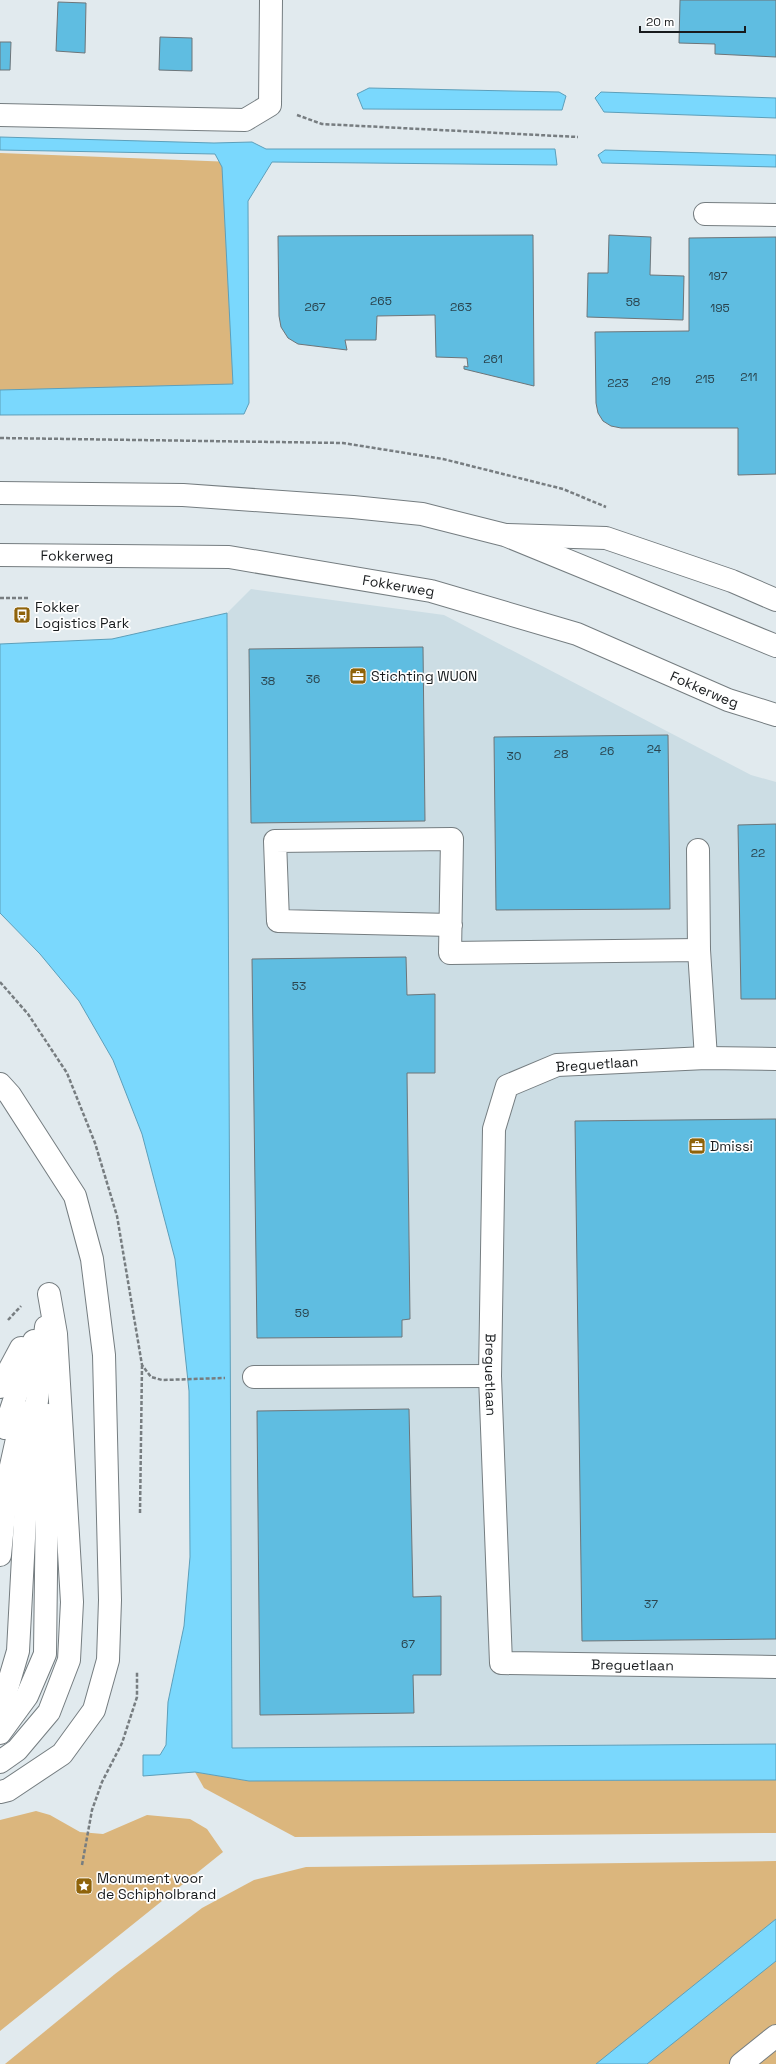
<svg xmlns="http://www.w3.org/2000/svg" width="776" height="2064" font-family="'Space Grotesk',sans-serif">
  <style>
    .built { fill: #ccdde4 }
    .green { fill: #dbb67d }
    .water { fill: #7ad8fd; stroke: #5d9fba }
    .building { fill: #5fbde1; stroke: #6d7579 }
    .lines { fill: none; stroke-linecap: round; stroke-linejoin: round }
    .minor-casing { stroke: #757d80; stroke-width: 24 }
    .major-casing { stroke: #757d80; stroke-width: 24 }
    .path { stroke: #777d80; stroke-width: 2.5; stroke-dasharray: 4 2; stroke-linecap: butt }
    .minor { stroke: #fff; stroke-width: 22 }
    .major { stroke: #fff; stroke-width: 22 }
    .labels { text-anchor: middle; stroke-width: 3.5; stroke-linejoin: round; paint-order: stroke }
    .number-label { font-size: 12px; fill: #2a444e }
    .street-label { font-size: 14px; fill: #181b1d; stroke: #fff }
    .poi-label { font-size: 14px; fill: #181b1d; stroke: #fff; text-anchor: start }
  </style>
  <rect width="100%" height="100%" fill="#e1eaee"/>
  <path class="built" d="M251,589L444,615L751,775L776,782V1744L232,1748L227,613Z"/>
  <g class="green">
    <path d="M0,153L233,162L237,408L0,397Z"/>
    <path d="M195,1772L249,1781L776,1780V1833L295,1837L204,1788Z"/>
    <path d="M36,1811L50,1815L80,1832L103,1834L147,1815L190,1819L207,1829L223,1852L0,2031V1820Z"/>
    <path d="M776,1861V2064H5L115,1974L202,1908L254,1880L306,1867Z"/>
  </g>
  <g class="water">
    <path d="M369,88L559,92L566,96L562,110L363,109L357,94Z"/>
    <path d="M601,92L776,98V118L604,112L595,98Z"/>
    <path d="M0,137L214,143L252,142L266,149H555L557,165L272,162L248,201L249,403L244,414L0,415V390L233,384L222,167L215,154L0,150Z"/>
    <path d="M605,150L776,155V167L602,163L598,155Z"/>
    <path d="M227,613L232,1748L776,1744V1780L249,1781L195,1772L143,1776V1755H160L166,1745L168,1702L184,1626L190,1557L189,1391L175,1259L142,1134L113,1060L79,1001L40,954L0,913V644L112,639Z"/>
    <path d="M776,1919V1961L647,2064H596Z"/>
  </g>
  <g class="building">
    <path d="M680,0H776V57L715,54V44L679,43Z"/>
    <path d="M58,2L86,3L85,53L56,51Z"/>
    <path d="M160,37L192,38V71L159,70Z"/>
    <path d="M0,42H11L10,70H0Z"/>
    <path d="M533,235L534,386L464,369V366L468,367L467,358L436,357L435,315L377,316L376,340H345L347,350L298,344L288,338L281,327L279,316L278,236Z"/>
    <path d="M609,235L651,237L650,275L684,276L683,320L587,317L588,273H608Z"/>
    <path d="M776,237V474L738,475V428H621L611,426L603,421L598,413L596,403L595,332L689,331V238Z"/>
    <path d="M423,647L425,821L251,823L249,649Z"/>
    <path d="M668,735L670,909L496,910L494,737Z"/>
    <path d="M776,824V999H741L738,825Z"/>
    <path d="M406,957L407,995L435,994V1073H407L410,1319L402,1320V1337L257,1338L252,959Z"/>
    <path d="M776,1119V1639L582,1641L575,1121Z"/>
    <path d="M409,1409L413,1597L441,1596V1675H413L414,1713L260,1715L257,1411Z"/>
  </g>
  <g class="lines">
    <g class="minor-casing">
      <g id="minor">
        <path d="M0,115L245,120L270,105L271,0"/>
        <path d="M705,214L776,215"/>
        <path d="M506,535L606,538L732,581L776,600"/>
        <path d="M698,850L699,950"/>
        <path d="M451,925L278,921L275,841L452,839L450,953L699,950L706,1058"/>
        <path id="s1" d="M776,1059L706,1058L557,1065L507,1086L494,1129L490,1376L501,1663L776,1667"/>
        <path d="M0,1084L10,1095L75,1196L92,1259L104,1355L110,1600L108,1660L94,1710L62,1754L8,1790L0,1792"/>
        <path d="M254,1377L490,1376"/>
        <path d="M0,1387L21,1348"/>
        <path d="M5,1428L34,1341"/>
        <path d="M0,1555L7,1484L23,1412"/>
        <path d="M0,1704L3,1702L18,1651L27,1482L46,1327"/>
        <path d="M0,1733L27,1696L45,1654L48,1415"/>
        <path d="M0,1762L17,1750L49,1712L69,1660L72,1602L56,1334L49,1294"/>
        <path d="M741,2064L776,2036"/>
      </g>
    </g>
    <g class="major-casing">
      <g id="major">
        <path d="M0,493L183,495L353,507L422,514L505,535L776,646"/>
        <path id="s2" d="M0,555L229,557L431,591L577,634L728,700L776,715"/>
      </g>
    </g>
    <g class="path">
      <path d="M297,115L322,124L578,137"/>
      <path d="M0,438L343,443L443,459L563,489L606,507"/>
      <path d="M0,598H28"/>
      <path d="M0,982L28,1014L67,1073L95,1143L117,1216L142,1365L151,1377L162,1380L225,1378"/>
      <path d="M8,1320L21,1306"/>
      <path d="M140,1513L142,1366"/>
      <path d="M82,1865L92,1810L102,1782L122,1743L137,1697V1672"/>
    </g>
    <use href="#minor" class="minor"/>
    <use href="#major" class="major"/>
  </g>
  <defs>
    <g id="bus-square" transform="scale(0.9)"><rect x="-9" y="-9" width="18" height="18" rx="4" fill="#8f630a" stroke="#fff"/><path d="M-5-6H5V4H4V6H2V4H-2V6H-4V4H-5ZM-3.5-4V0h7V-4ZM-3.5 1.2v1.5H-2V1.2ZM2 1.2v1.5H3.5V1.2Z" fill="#fff"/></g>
    <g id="office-square" transform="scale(0.9)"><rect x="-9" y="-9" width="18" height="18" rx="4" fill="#8f630a" stroke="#fff"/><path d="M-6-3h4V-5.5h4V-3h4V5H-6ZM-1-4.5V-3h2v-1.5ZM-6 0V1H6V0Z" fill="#fff"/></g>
    <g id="sight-square" transform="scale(0.9)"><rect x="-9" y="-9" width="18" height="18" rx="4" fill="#8f630a" stroke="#fff"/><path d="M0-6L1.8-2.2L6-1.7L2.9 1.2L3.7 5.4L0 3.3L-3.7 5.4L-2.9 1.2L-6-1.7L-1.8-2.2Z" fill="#fff"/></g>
  </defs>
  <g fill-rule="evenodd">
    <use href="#bus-square" x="22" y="615"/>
    <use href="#office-square" x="358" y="676"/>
    <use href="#office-square" x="697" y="1146"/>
    <use href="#sight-square" x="84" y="1886"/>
  </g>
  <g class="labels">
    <g class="number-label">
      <text x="718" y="280">197</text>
      <text x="381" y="305">265</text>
      <text x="633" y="306">58</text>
      <text x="315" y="311">267</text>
      <text x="461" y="311">263</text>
      <text x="720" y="312">195</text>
      <text x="493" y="363">261</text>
      <text x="749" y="381">211</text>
      <text x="705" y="383">215</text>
      <text x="661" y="385">219</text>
      <text x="618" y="387">223</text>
      <text x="313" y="683">36</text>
      <text x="268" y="685">38</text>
      <text x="654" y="753">24</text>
      <text x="607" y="755">26</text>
      <text x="561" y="758">28</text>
      <text x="514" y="760">30</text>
      <text x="758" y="857">22</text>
      <text x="299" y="990">53</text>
      <text x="302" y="1317">59</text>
      <text x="651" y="1608">37</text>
      <text x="408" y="1648">67</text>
    </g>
    <g class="street-label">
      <text dy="5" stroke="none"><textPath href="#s2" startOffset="77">Fokkerweg</textPath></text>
      <text dy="5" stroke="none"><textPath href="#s2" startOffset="401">Fokkerweg</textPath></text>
      <text dy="5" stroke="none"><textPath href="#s2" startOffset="725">Fokkerweg</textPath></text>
      <text transform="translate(597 1064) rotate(-4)" y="5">Breguetlaan</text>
      <text dy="5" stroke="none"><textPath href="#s1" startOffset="564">Breguetlaan</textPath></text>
      <text dy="5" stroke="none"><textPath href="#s1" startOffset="984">Breguetlaan</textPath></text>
    </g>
    <g class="poi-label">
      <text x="35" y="612">Fokker<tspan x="35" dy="16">Logistics Park</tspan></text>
      <text x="371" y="681">Stichting WUON</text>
      <text x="710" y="1151">Dmissi</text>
      <text x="97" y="1883">Monument voor<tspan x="97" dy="16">de Schipholbrand</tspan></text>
    </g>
  </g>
  <path d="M640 26v6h105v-6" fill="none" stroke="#181b1d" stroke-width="2"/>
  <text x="646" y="26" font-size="12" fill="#181b1d" stroke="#ffffff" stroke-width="3" paint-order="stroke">20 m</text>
</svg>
